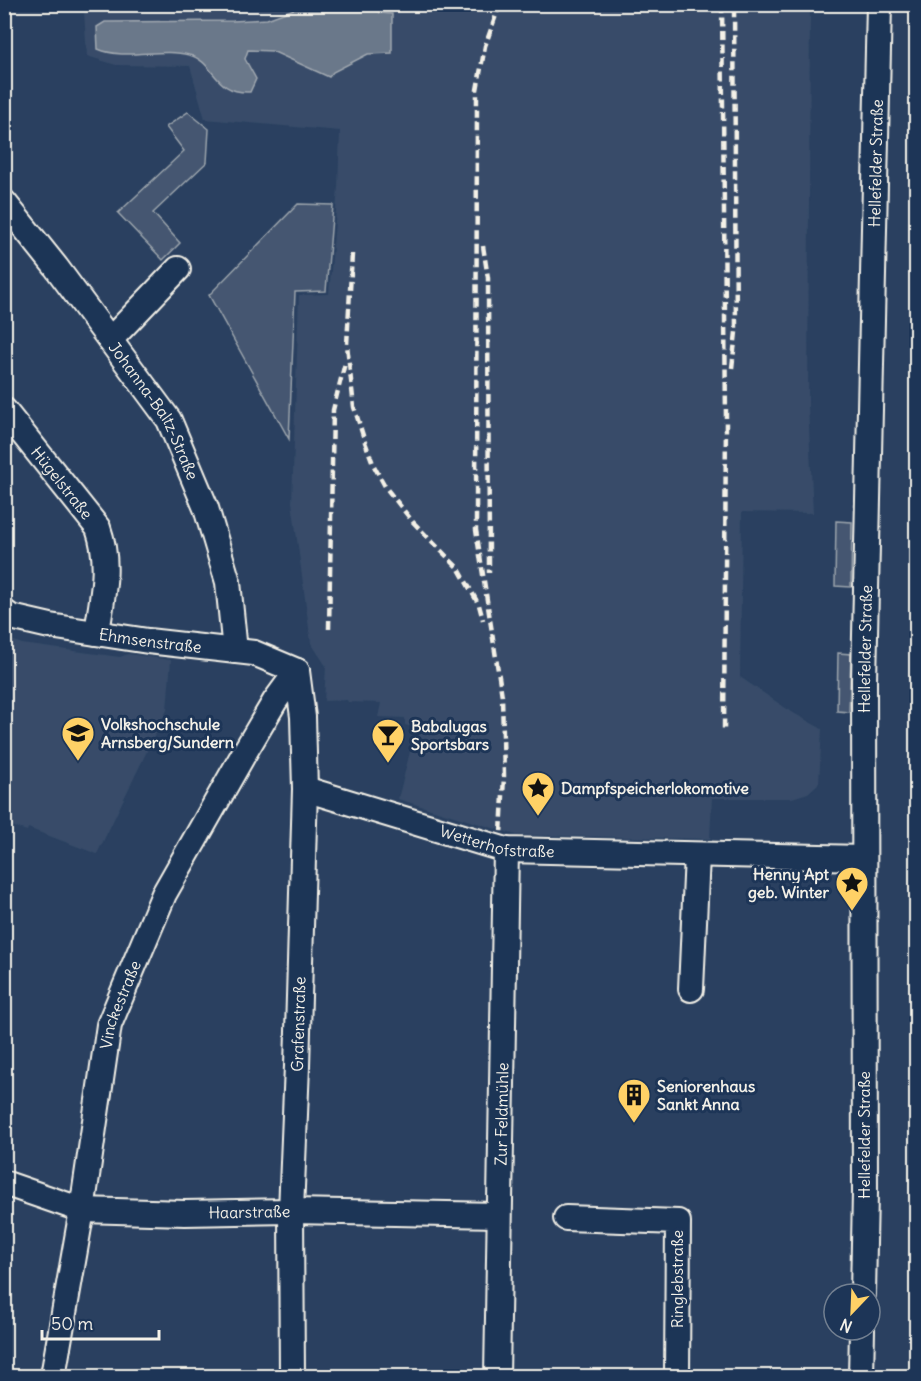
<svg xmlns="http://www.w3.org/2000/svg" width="921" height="1381" font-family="Delius,sans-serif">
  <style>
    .built { fill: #374c69 }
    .green { fill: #445771; stroke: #9ca4ac; stroke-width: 1.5 }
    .water { fill: #6a788a; stroke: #a1a8b0; stroke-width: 1.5 }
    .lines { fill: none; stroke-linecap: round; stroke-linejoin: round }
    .minor-casing { stroke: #f4f1e8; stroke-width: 28 }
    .minor { stroke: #1d3557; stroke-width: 24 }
    .rail { stroke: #f4f1e8; stroke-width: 4.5; stroke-dasharray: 9 4.5; stroke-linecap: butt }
    .labels { text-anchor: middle; stroke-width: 6; stroke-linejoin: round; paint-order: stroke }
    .street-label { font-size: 16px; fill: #f4f1e8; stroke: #1d3557 }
    .poi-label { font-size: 16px; font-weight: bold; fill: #f4f1e8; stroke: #1d3557; text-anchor: start }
  </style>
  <rect width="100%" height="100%" fill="#2a4060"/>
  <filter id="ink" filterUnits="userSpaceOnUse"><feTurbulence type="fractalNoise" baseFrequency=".0167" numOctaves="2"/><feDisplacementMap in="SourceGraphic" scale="12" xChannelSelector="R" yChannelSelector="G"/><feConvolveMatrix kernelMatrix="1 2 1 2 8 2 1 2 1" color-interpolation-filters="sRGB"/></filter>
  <g filter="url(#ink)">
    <g class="built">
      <path d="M192,4L810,5L808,406L813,513L742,512L740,677L790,711L822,729L819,783L808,793L792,798H712L710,839L516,835L398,799L416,728L405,725V718L378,717L381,703L348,702L347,700L324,701L326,666L311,643L292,502L299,295L329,294L338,187L340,131L205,119L190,66L116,65L87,56L84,12L191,8Z"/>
      <path d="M4,637L22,644L120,657L128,654L171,660L167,710L97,854L28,828L27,831L5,824Z"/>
    </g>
    <g class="green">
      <path d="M188,112L209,129L207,162L153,213L180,243L163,260L118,213L184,151L166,127Z"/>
      <path d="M298,204L333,205L326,291L295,292L289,439L209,295Z"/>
      <path d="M836,521L852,522L851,587L835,586Z"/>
      <path d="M838,653L851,654L849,712L837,711Z"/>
    </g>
    <path class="water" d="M305,5H369L380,13L392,14V53L368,54L333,72L329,77L272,51L248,50L245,59L256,79L250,92C213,94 215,61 189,55C160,47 126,61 98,49L97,27L105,22L233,21L267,19Z"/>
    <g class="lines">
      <g class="minor-casing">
        <g id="minor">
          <path id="s1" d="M4,202L56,267L169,420L206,508L228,582L235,651"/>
          <path d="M110,340L178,269"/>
          <path id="s2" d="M4,410L98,528C111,565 102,596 97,633"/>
          <path id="s3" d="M4,612L11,617L50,626L148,641L254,653L297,671"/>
          <path id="s4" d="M305,789L506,850L863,858"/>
          <path d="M691,989L697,855"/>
          <path id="s5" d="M4,1183L82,1210L185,1213L291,1211L499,1215"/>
          <path d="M566,1218L678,1222L677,1376"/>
          <path id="s6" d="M863,1294L865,1193L864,680L879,4"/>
          <path id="s7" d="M53,1376L82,1210L109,1025L164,894L246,750L275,701L297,671"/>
          <path id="s8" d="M292,1376L291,1211L297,1066L305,789L303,717L297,671"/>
          <path id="s9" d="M497,1376L506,850"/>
          <path d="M861,1376L862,1330"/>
        </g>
      </g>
      <use href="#minor" class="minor"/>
      <g class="rail">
        <path d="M500,4L485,46L477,90L476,530L502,696L504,776L501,834"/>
        <path d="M722,4L726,418L724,733"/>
        <path d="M483,246L488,278L489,573"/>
        <path d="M352,254L347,345L354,407L365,442L374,466L386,488L413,522L459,569L479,605L483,620"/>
        <path d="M732,368L736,332L734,4"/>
        <path d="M329,629L333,410L345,363"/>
      </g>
    </g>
  </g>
  <defs>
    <g id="university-pin" transform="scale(1.725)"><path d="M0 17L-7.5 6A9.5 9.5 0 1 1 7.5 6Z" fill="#ffd166" stroke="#1d3557"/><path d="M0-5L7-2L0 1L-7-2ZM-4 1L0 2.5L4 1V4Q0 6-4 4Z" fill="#111"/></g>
    <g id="bar-pin" transform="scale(1.725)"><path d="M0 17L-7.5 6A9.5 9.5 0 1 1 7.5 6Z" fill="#ffd166" stroke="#1d3557"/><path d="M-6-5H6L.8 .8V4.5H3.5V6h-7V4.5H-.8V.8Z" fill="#111"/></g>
    <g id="sight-pin" transform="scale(1.725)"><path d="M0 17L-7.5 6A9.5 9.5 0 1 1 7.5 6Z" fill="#ffd166" stroke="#1d3557"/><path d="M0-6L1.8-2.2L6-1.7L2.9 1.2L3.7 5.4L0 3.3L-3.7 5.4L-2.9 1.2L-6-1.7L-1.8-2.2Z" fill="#111"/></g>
    <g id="building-pin" transform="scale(1.725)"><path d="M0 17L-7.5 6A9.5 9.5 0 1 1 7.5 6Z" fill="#ffd166" stroke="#1d3557"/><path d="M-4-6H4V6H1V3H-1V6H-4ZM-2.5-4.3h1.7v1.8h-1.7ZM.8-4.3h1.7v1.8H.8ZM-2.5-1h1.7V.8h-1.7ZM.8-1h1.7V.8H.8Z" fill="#111"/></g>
  </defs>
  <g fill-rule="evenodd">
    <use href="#university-pin" x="78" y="733"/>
    <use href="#bar-pin" x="388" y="735"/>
    <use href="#sight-pin" x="538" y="788"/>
    <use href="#sight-pin" x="852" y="883"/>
    <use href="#building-pin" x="634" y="1095"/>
  </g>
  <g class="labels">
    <g class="street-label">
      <text dy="6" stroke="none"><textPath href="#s6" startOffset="1131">Hellefelder Straße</textPath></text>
      <text dy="6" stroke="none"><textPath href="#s1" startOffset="258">Johanna-Baltz-Straße</textPath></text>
      <text dy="6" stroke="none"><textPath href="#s2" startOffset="93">Hügelstraße</textPath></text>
      <text dy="6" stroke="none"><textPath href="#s3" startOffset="150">Ehmsenstraße</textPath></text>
      <text dy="6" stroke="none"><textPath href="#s6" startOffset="645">Hellefelder Straße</textPath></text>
      <text dy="6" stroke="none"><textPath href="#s4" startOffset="200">Wetterhofstraße</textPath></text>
      <text dy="6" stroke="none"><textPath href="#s7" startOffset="378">Vinckestraße</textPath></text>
      <text dy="6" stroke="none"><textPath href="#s8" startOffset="352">Grafenstraße</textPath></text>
      <text dy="6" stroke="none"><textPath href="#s9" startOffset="262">Zur Feldmühle</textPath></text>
      <text transform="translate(864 1135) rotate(-90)" y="6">Hellefelder Straße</text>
      <text dy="6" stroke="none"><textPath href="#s5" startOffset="250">Haarstraße</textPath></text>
      <text transform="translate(677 1279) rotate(-90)" y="6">Ringlebstraße</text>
    </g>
    <g class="poi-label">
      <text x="101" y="730">Volkshochschule<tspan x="101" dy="18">Arnsberg/Sundern</tspan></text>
      <text x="411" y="732">Babalugas<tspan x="411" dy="18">Sportsbars</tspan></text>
      <text x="561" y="794">Dampfspeicherlokomotive</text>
      <text x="829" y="880" text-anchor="end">Henny Apt<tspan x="829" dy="18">geb. Winter</tspan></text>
      <text x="657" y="1092">Seniorenhaus<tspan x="657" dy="18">Sankt Anna</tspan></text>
    </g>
  </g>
  <rect width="921" height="1381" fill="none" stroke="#1d3557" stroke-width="24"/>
  <rect x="12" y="12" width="897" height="1357" fill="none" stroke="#f4f1e8" stroke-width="2" filter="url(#ink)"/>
  <g transform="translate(852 1312) rotate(203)"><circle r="28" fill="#1d3557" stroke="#738091" stroke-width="1.5"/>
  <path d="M0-4.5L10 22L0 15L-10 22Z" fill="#ffd166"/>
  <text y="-9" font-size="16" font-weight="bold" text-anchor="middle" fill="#f4f1e8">N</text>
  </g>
  <path d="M42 1330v9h117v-9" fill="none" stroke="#f4f1e8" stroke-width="3"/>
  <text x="51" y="1330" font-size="18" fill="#f4f1e8" stroke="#1d3557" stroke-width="4.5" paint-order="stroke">50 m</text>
</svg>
